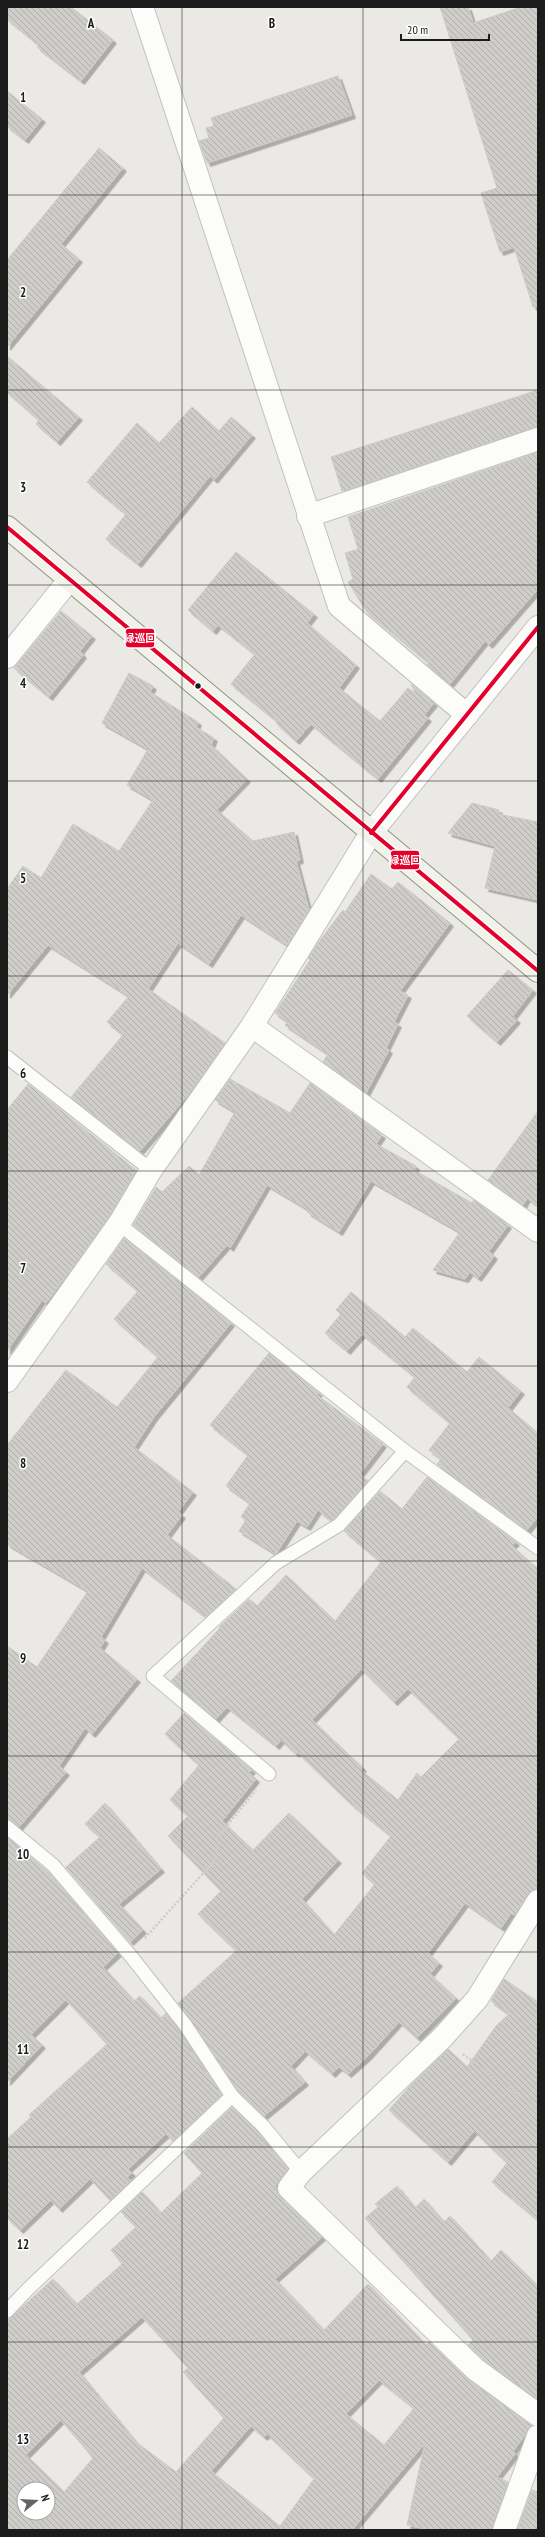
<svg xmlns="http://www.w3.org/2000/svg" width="545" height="2537" font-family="'PT Sans Narrow','Noto Sans JP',sans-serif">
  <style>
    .building { fill: url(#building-back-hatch); stroke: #cdcbc7; fill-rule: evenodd; filter: url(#shadow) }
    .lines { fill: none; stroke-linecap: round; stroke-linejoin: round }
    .lane-casing { stroke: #c1c1bf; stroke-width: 15 }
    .street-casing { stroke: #c1c1bf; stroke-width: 24 }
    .secondary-casing { stroke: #8f927f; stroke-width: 24 }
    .path { stroke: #d4c9c6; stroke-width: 2.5; stroke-dasharray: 2 2; stroke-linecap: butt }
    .lane { stroke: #fcfcfb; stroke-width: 13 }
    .street { stroke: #fcfcfb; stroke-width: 22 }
    .secondary { stroke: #f1f2ea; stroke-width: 22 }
    .bus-1-casing { stroke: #fff; stroke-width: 7 }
    .bus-1 { stroke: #e4002b; stroke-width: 4 }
    .grid { fill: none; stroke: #1c1c1c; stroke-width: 1; stroke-opacity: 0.55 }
    .bus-dot { fill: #1c1c1c; stroke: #fff; stroke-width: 1.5 }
    .grid-label { font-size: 13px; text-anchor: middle; font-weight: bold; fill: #1c1c1c; stroke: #fff; stroke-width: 3; stroke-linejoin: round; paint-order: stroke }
    .line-badge { stroke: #fff; stroke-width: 1.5 }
    .badge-label { font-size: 11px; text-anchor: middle; font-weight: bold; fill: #fff }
  </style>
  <defs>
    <pattern id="building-back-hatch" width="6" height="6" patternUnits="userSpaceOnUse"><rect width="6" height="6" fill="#cecdca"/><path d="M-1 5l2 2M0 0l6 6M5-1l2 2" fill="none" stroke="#b0afad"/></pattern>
    <filter id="shadow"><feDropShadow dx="3.5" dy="3.5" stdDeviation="0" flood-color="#0004"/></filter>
  </defs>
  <rect width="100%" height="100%" fill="#eae9e5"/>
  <g class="building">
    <path d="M7,7H71L113,40L81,81L37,47L39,45L7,19Z"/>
    <path d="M440,7H468L473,23L521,7H538V306L533,307L514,247L500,252L481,193L497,188Z"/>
    <path d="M338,76L352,115L207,163L199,141L209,138L206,128L214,126L211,118Z"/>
    <path d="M7,91L42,119L25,140L7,126Z"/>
    <path d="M99,148L123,168L61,244L79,259L7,347V260Z"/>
    <path d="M7,356L79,417L57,442L36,424L39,420L7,392Z"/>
    <path d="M538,390V427L342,491L331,457Z"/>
    <path d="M192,407L219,431L231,417L252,435L214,480L210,476L138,564L106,539L126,514L87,482L137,423L159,443Z"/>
    <path d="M538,452V589L489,645L485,641L450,684L427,665L429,663L366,611L348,582L353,579L345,553L358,549L348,517Z"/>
    <path d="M236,552L314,614L307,623L356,665L339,688L380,721L408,688L415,693L411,684L434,703L424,715L428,718L378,779L311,724L296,741L276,723L277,721L231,684L255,654L218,625L213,631L188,610Z"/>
    <path d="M61,611L92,636L80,651L83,655L49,697L14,668Z"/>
    <path d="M129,673L153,686L150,692L198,722L196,727L214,738L211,745L247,779L217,810L253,841L294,832L300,860L296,861L309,910L287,945L241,915L209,964L178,943L148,989L225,1043L188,1095L140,1151L71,1097L123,1035L107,1022L129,996L48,945L7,995V889L23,866L41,878L73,824L119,851L153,800L127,785L148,749L102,723Z"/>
    <path d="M472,803L499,810L498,814L538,822V900L485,888L495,846L448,833Z"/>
    <path d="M371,874L392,889L398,882L450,923L400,991L408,995L394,1022L398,1024L386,1048L389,1050L366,1093L323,1062L328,1054L285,1025L288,1022L275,1013L310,960L308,958L318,943L343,910L345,912Z"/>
    <path d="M508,970L533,990L513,1016L517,1020L497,1042L467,1016Z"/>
    <path d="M230,1079L290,1113L310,1083L382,1135L376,1144L416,1166L414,1170L472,1203L474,1200L508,1225L489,1251L494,1256L478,1278L470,1272L465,1279L433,1270L460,1232L371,1181L339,1232L307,1212L309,1210L267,1185L230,1248L227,1245L199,1277L133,1225L156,1187L162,1192L189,1166L199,1175L235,1112L215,1100Z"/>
    <path d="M28,1084L136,1170L109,1217L80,1258L46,1303L42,1300L7,1351V1110Z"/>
    <path d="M538,1111V1206L527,1198L523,1205L488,1180Z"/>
    <path d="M124,1238L231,1323L154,1417L134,1447L193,1492L178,1512L182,1515L167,1535L236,1589L206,1617L142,1568L101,1637L105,1640L100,1648L137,1679L92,1734L85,1728L59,1766L66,1772L19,1827L7,1819V1646L37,1667L88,1591L7,1544V1445L66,1370L117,1407L158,1357L114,1319L138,1291L106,1264Z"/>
    <path d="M351,1292L405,1337L413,1328L467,1372L479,1357L521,1391L508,1408L538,1433V1517L527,1530L437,1464L441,1459L429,1450L450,1423L407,1387L415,1377L362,1334L347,1351L325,1333L341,1314L336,1310Z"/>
    <path d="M269,1353L319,1393L317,1395L383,1444L360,1474L368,1481L334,1519L331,1521L318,1510L307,1527L297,1521L276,1554L239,1531L246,1520L241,1517L250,1503L226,1486L248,1455L210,1425Z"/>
    <path d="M427,1477L516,1542L512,1546L538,1569V1889L528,1894L514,1915L511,1913L501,1928L465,1903L428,1953L439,1963L430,1974L456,1998L417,2038L399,2022L368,2056L348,2074L339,2067L332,2074L305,2051L291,2066L305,2082L264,2116L238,2091L178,2003L236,1951L198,1914L221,1891L168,1836L188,1816L170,1800L199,1765L165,1734L184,1713L252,1770L249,1773L256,1779L222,1821L253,1850L289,1813L338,1860L302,1899L334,1935L375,1884L362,1873L391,1836L350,1803L297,1752L296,1754L281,1740L276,1746L227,1707L216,1719L171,1681L220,1628L219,1627L249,1599L257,1606L286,1575L335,1621L381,1562L344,1531L380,1491L402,1509ZM361,1669L394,1702L408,1689L459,1739L421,1777L417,1773L398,1800L361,1770L363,1768L312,1720Z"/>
    <path d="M105,1803L161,1869L119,1904L143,1930L130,1942L66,1867L100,1837L85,1824Z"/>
    <path d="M7,1837L47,1871L118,1953L103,1967L134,2001L140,1996L161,2018L166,2013L222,2095L173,2141L166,2134L128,2169L132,2173L127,2177L131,2181L110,2200L90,2179L59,2209L51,2200L20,2230L7,2218V2139L31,2117L29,2115L107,2044L66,2000L31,2035L42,2045L7,2082Z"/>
    <path d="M504,1979L538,2002V2220L492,2182L507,2163L474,2131L448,2162L389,2110L408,2088L448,2049L467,2067L496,2026L509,2014L491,2001Z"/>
    <path d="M232,2107L258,2132L288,2169L275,2186L280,2197L322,2237L275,2279L324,2330L368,2284L426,2345L429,2342L468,2379L532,2426L513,2451L515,2454L497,2477L508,2482L492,2530H430L407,2525L425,2443L352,2530H7V2321L53,2279L77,2304L122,2264L111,2250L136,2227L121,2212L142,2192L161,2213L202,2173L184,2153ZM142,2317L188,2368L183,2372L224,2418L176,2472L136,2442L79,2372ZM379,2380L414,2408L384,2445L346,2414ZM61,2420L93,2458L64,2492L26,2455ZM251,2426L264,2437L267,2434L314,2479L280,2526L211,2471ZM24,2489H48V2513H24Z"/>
    <path d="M397,2186L415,2208L424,2199L444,2222L450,2216L491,2261L501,2250L538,2286V2400L483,2359L468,2345L473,2340L365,2218L378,2207L375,2204Z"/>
    <path d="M532,2490L538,2492V2530H517Z"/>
  </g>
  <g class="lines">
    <g class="lane-casing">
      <g id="lane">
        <path d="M7,1057L151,1170"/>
        <path d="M119,1224L405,1451L538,1548"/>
        <path d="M269,1774L153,1676L276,1563L339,1525L405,1451"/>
        <path d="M7,1827L53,1865L130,1955L186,2026L232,2096L264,2127L301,2172"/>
        <path d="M7,2311L29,2288L232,2096"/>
      </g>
    </g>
    <g class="street-casing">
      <g id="street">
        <path d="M142,7L339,606L467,715"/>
        <path d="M308,516L538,439"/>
        <path d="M7,657L70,579"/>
        <path d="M252,1026L538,1231"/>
        <path d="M7,1381L119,1224L151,1170L252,1026L371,833L538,627"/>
        <path d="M538,1901L477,1999L442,2038L301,2172L289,2188L475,2369L538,2415"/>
        <path d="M504,2530L538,2436"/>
      </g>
    </g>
    <g class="secondary-casing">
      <path id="secondary" d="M7,527L538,971"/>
    </g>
    <g class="path">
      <path d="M145,1938L216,1859L217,1838L256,1790"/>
      <path d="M463,2054L538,2110"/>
    </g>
    <use href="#lane" class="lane"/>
    <use href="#street" class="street"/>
    <use href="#secondary" class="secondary"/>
    <g class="bus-1-casing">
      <g id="bus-1">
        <path d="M7,527L538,971"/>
        <path d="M371,833L538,627"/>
      </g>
    </g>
    <use href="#bus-1" class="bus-1"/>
  </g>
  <path class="grid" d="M182,7V2530M363,7V2530M7,195H538M7,390H538M7,585H538M7,781H538M7,976H538M7,1171H538M7,1366H538M7,1561H538M7,1756H538M7,1952H538M7,2147H538M7,2342H538"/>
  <circle class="bus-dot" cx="198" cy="686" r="3.5"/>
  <g class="grid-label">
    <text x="91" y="28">A</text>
    <text x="272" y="28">B</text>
    <text x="23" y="102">1</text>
    <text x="23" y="297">2</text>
    <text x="23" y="492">3</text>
    <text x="23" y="688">4</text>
    <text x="23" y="883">5</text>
    <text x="23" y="1078">6</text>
    <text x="23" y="1273">7</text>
    <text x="23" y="1468">8</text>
    <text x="23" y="1663">9</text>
    <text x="23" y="1859">10</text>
    <text x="23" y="2054">11</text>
    <text x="23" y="2249">12</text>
    <text x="23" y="2444">13</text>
  </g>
  <g class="line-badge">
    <rect x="125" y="628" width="30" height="20" rx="4" fill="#e4002b"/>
    <rect x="390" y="850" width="30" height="20" rx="4" fill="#e4002b"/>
  </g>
  <g class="badge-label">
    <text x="140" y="642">緑巡回</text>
    <text x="405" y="864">緑巡回</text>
  </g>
  <rect width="545" height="2537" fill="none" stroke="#1c1c1c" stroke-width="16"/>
  <g transform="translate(36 2501) rotate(72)"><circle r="19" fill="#ffffff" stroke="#a4a4a4"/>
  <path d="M0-3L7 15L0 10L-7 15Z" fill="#646462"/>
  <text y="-6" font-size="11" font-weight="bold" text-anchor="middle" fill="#1c1c1c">N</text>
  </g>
  <path d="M401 34v6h88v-6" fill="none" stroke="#1c1c1c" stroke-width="2"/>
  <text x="407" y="34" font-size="12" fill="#1c1c1c" stroke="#ffffff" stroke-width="3" paint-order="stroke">20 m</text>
</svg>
